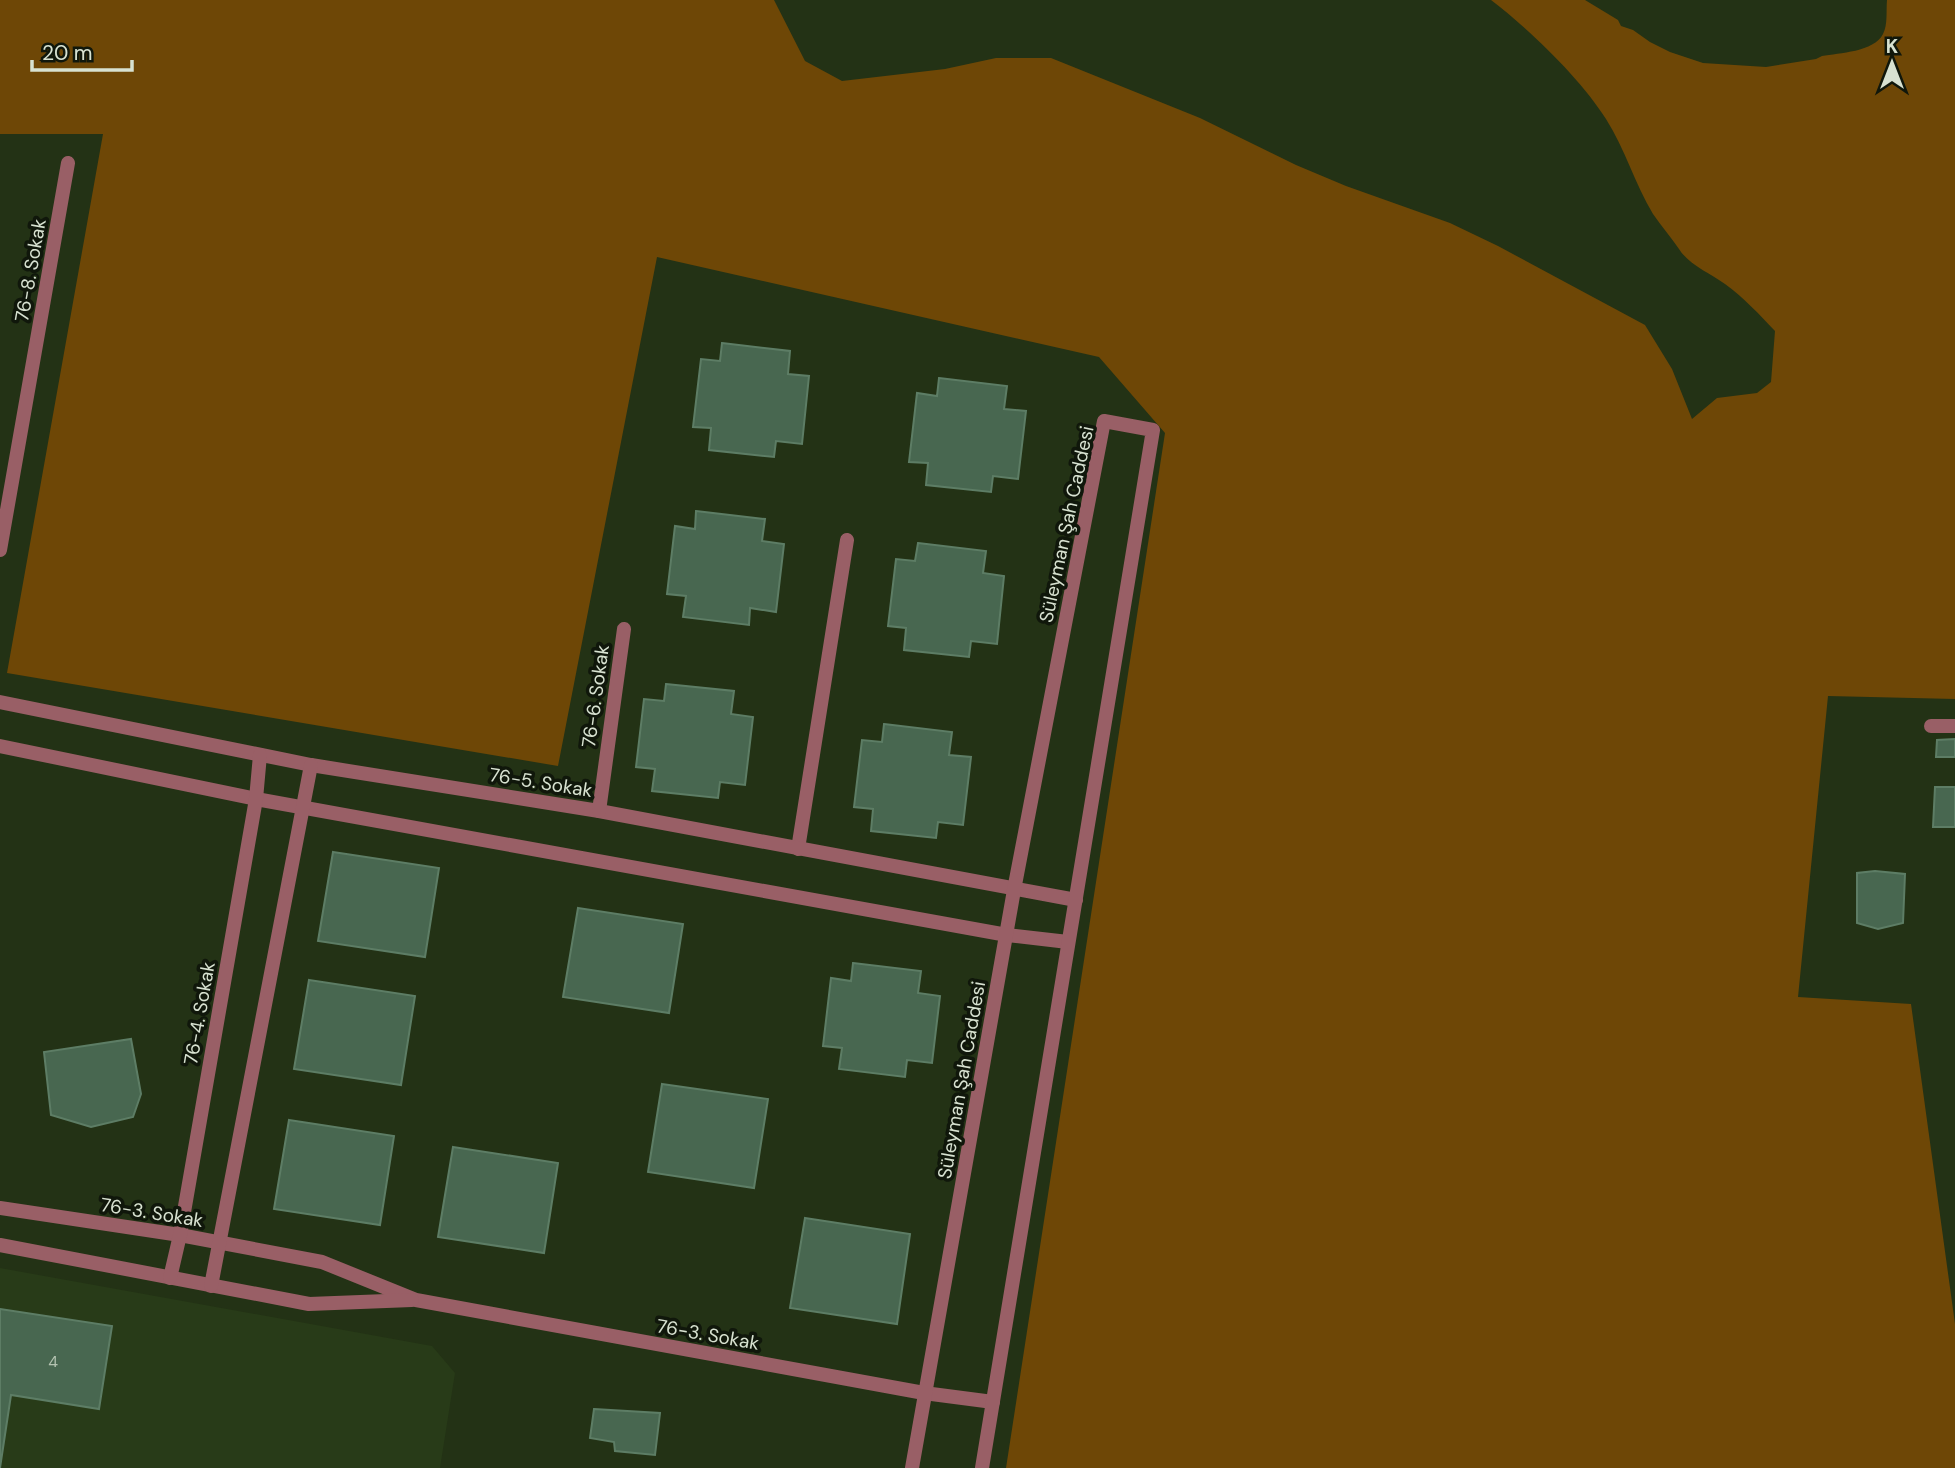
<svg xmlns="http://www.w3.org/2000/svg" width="1955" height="1468" font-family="'DM Sans',sans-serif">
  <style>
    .built { fill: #283b18 }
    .green { fill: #6e4706 }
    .building { fill: #486750; stroke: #5d7d65; stroke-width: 2 }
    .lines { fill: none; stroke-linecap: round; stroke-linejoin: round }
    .lane { stroke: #995f66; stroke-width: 14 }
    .street { stroke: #995f66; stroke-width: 14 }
    .labels { text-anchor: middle; stroke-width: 7; stroke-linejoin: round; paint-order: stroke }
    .number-label { font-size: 16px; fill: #b4c3b1 }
    .street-label { font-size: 19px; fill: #d8e2d1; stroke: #10170b }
  </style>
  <rect width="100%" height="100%" fill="#233215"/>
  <path class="built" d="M0,1268L432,1346L455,1373L440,1468H0Z"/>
  <path class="green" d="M0,0H774L805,61L842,81L945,69L996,58H1051L1200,118L1296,165L1346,186L1450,223L1498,246L1645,325L1672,369L1692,419L1717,398L1757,393L1771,382L1775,331C1759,314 1744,298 1725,284C1710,273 1689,265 1679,249C1671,237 1661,226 1653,214C1635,184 1625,149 1606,119C1581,79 1529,29 1491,0H1585L1618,20L1621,26L1633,30L1650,42L1670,52L1703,63L1766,67L1816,59L1822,56C1839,53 1874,52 1883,34C1888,25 1886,10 1887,0H1955V699L1828,696L1798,997L1911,1004L1955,1324V1468H1006L1165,433L1099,357L657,257L558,766L7,673L103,134H0Z"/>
  <g class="building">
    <path d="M722,343L790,351L788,374L809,376L802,444L776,441L774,457L709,450L711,428L693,427L701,359L720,361Z"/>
    <path d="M939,378L1007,386L1004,409L1026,411L1018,479L993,476L991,492L926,485L928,463L909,462L917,393L937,396Z"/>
    <path d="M696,511L765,519L762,541L784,544L776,612L750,608L749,625L683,617L686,596L667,594L675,526L695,529Z"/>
    <path d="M918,543L986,551L983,573L1004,576L997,644L971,641L969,657L904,650L906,628L888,626L896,559L915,561Z"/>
    <path d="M666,684L734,691L731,714L753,717L745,785L720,782L718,798L652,791L655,769L636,767L644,699L664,701Z"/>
    <path d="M884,724L952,732L949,755L971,757L963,825L938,822L936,838L871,831L873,809L854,807L862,740L882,742Z"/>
    <path d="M1955,739V757H1936L1937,740Z"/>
    <path d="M1935,787H1955V827H1933Z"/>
    <path d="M333,852L439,868L425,957L318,941Z"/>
    <path d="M1875,871L1905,874L1903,923L1878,929L1857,923V873Z"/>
    <path d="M578,908L683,924L669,1013L563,997Z"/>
    <path d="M853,963L921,971L918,993L940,996L932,1063L907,1060L905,1077L839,1069L842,1048L823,1046L831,978L851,981Z"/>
    <path d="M309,980L415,996L401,1085L294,1069Z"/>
    <path d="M131,1039L141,1094L133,1117L91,1127L51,1115L44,1052Z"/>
    <path d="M662,1084L768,1099L754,1188L648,1172Z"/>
    <path d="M289,1120L394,1136L380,1225L274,1209Z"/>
    <path d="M453,1147L558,1163L544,1253L438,1237Z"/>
    <path d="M805,1218L910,1234L897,1324L790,1308Z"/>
    <path d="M0,1309L112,1326L99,1409L11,1395L0,1468Z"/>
    <path d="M594,1409L660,1413L655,1455L615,1451L614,1442L590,1438Z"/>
  </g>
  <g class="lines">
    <path class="lane" d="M798,849L847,540"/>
    <g class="street">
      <path d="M0,550L68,163"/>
      <path d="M0,702L311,765L599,811L1076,900"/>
      <path d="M1931,726H1955"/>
      <path d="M0,746L256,799L1007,935L1068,942"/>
      <path d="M599,811L624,629"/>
      <path d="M0,1208L180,1235L322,1262L416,1300L924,1393L993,1402"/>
      <path d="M0,1245L309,1304L412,1300"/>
      <path d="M170,1278L180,1235L256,799L260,755"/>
      <path d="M211,1286L311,765"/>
      <path d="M912,1468L1014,890L1104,421L1153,430L982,1468"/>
    </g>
  </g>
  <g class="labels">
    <g class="number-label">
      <text x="53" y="1367">4</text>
    </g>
    <g class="street-label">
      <text transform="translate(30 270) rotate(-80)" y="7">76-8. Sokak</text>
      <text transform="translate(1066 524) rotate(-78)" y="7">Süleyman Şah Caddesi</text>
      <text transform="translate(595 696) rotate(-82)" y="7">76-6. Sokak</text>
      <text transform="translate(541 782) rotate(9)" y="7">76-5. Sokak</text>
      <text transform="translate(199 1013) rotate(-80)" y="7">76-4. Sokak</text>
      <text transform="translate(961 1080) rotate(-80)" y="7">Süleyman Şah Caddesi</text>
      <text transform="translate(152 1212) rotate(9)" y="7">76-3. Sokak</text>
      <text transform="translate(708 1334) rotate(10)" y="7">76-3. Sokak</text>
    </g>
  </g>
  <g transform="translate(1892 63)" stroke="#10170b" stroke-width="5" paint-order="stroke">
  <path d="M0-5L12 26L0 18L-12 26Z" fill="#d8e2d1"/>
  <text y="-10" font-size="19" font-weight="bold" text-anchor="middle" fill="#d8e2d1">K</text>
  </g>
  <path d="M32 60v10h100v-10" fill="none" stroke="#d8e2d1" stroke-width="3.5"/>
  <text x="42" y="60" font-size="21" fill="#d8e2d1" stroke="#10170b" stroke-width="5" paint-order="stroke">20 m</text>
</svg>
